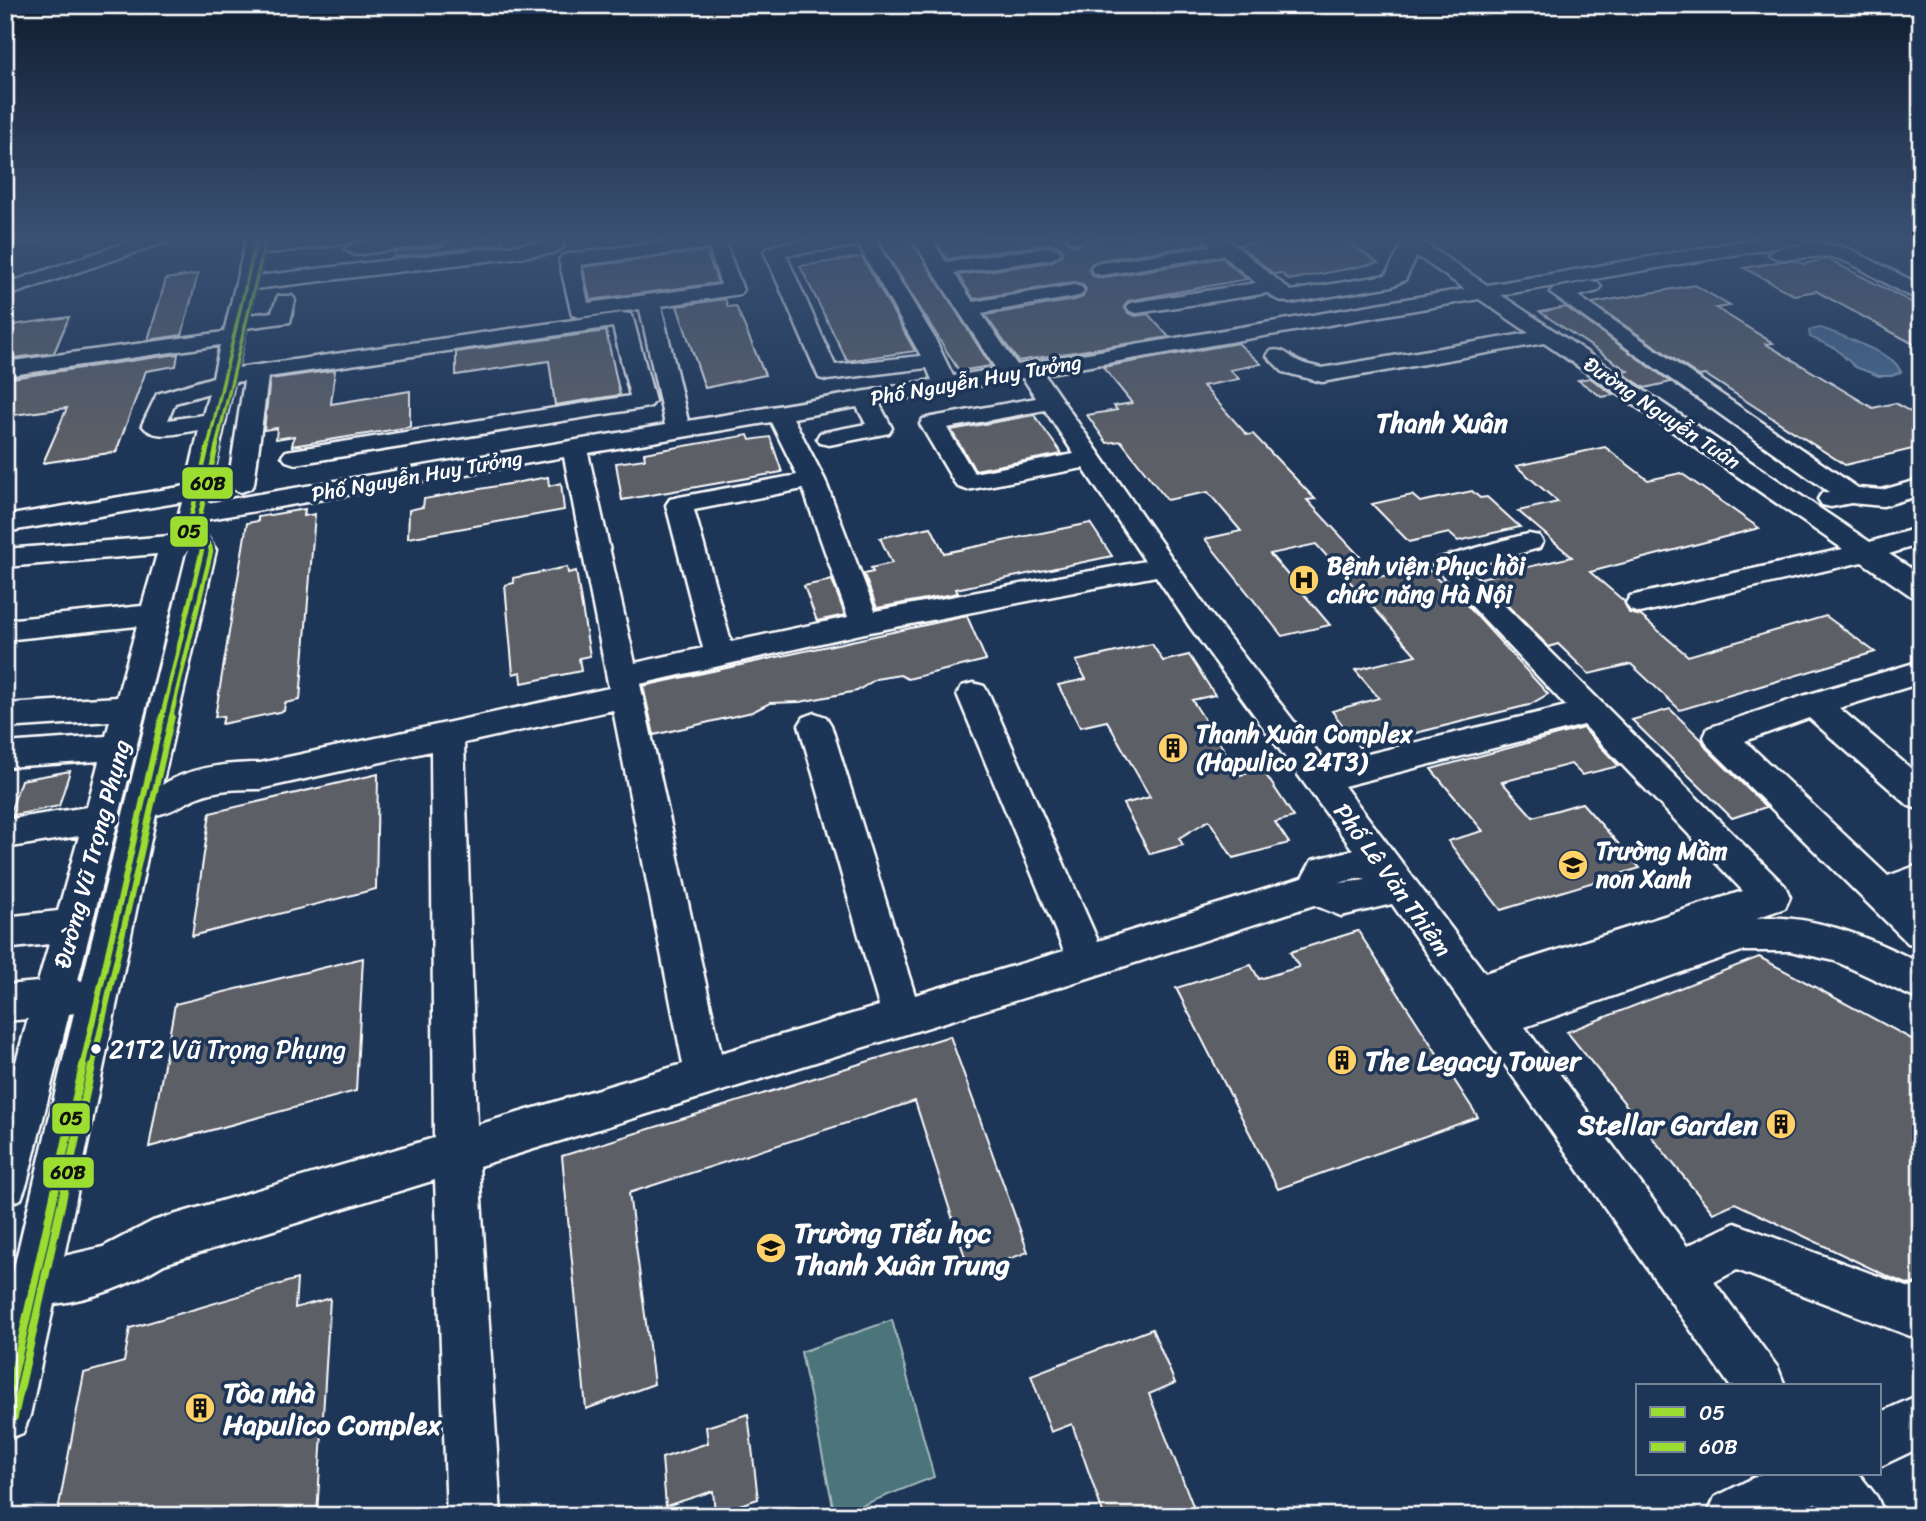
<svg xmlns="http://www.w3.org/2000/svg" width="1926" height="1521" font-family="Sriracha,sans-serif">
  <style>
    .green { fill: #4c757a; stroke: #a6babc; stroke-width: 2 }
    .water { fill: #476b8f; stroke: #91a6bc; stroke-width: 2 }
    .building { fill: #5c5e66; stroke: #fff; stroke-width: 2 }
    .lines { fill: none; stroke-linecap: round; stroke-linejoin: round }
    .minor-casing { stroke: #fff; stroke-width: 5 }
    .minor { fill: #1d3557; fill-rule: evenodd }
    .bus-1-far3-casing { stroke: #1d3557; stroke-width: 7 }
    .bus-1-far2-casing { stroke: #1d3557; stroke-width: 9 }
    .bus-1-far1-casing { stroke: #1d3557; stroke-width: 11 }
    .bus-1-casing { stroke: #1d3557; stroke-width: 13 }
    .bus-2-far3-casing { stroke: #1d3557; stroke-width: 7 }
    .bus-2-far2-casing { stroke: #1d3557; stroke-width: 9 }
    .bus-2-far1-casing { stroke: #1d3557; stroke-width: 11 }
    .bus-2-casing { stroke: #1d3557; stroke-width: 13 }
    .bus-1-far3 { stroke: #9cdd31; stroke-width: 3.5 }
    .bus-1-far2 { stroke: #9cdd31; stroke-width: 4.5 }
    .bus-1-far1 { stroke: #9cdd31; stroke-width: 6 }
    .bus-1 { stroke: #9cdd31; stroke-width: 8 }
    .bus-2-far3 { stroke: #9cdd31; stroke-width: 3.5 }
    .bus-2-far2 { stroke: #9cdd31; stroke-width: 4.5 }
    .bus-2-far1 { stroke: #9cdd31; stroke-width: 6 }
    .bus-2 { stroke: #9cdd31; stroke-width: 8 }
    .bus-dot { fill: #fff; stroke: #1d3557; stroke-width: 2.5 }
    .labels { text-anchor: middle; stroke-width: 7; stroke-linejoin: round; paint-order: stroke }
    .far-street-label { font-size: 21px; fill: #fff; stroke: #1d3557 }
    .poi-label { font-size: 24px; font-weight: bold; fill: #fff; stroke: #1d3557; text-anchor: start }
    .street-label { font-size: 24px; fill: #fff; stroke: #1d3557 }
    .far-district-label { font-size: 26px; font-weight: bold; fill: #fff; stroke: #1d3557 }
    .near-bus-label { font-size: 26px; fill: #fff; stroke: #1d3557; text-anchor: start }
    .near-poi-label { font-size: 28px; font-weight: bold; fill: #fff; stroke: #1d3557; text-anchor: start }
    .line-badge { stroke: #1d3557; stroke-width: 2.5 }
    .pale-badge-label { font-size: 19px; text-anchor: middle; font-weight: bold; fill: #111 }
  </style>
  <rect width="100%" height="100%" fill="#1d3557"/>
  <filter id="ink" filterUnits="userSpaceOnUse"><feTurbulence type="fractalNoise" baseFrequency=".0143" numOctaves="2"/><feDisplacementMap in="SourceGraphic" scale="14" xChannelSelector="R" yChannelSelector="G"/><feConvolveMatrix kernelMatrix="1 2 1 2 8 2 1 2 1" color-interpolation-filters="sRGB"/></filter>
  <g filter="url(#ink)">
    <path class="green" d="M892,1320L934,1477L835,1516L801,1352Z"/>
    <path class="water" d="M1820,328C1832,331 1888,354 1895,363C1898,365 1899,369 1901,372L1892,376H1879L1855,367L1835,348L1810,337L1809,330Z"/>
    <g class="building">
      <path d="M454,237H503L504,244L394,257V252L442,246Z"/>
      <path d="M876,237H909L991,366L959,371Z"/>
      <path d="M933,237H1066L1069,244L1077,246L1087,240L1105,237H1202L1207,244L1101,260L1092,263L1088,269L1093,276L1101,278L1222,258L1247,279L1128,301L1124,307L1128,313L1136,316L1148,314L1169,337L1018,361L985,315L1075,300L1083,297L1086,289L1082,284L1074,282L974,299L958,275L1051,262L1062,255L1063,251L1059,246L1051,244L947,259Z"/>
      <path d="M1281,237H1342L1378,263L1289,280L1281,273L1274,274L1239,245Z"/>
      <path d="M706,251L718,283L590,300L583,267Z"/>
      <path d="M862,257L915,351L847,361L800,266Z"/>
      <path d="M1828,259L1921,307V348L1816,291L1794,295L1744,268L1782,261H1797L1803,264Z"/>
      <path d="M198,274L182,335L148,340L166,279Z"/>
      <path d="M1695,285L1730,306L1716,308L1773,343L1766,344L1873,408L1895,403L1921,418V447L1845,465L1706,375L1699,376L1592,303Z"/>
      <path d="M725,299L728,307L736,306L765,375L705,388L677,306Z"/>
      <path d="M1566,307L1671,382L1645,388L1621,372L1628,371L1540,312Z"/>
      <path d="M69,317L54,353L5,359V326Z"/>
      <path d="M606,331L620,395L555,405L549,361L456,375V352Z"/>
      <path d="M1238,343L1261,364L1230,370L1239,379L1203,386L1247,435L1253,434L1315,499L1307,500L1379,577L1426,567L1439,581L1444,580L1548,694L1529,705L1359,747L1332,711L1379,698L1355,670L1416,655L1316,544L1270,554L1330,625L1282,636L1205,539L1241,531L1208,492L1167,500L1121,441L1107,443L1087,415L1117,410L1114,406L1132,403L1103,367Z"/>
      <path d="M178,354L176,366L146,371L116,452L43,463L67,408L5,416V379Z"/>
      <path d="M335,370L331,404L410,391V427L292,446L294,436L276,439L277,428L264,430L270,379Z"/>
      <path d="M1590,378L1614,395L1602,397L1578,380Z"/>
      <path d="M1034,415L1062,454L975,470L951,430Z"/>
      <path d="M748,435L750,440L770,437L782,472L622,500L616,463L645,459L644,453Z"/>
      <path d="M1605,447L1648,480L1681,473L1759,528L1590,572L1624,601L1629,613L1641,616L1688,656L1826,616L1875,652L1680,710L1631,664L1589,674L1558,644L1549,647L1480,578L1572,557L1518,511L1558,502L1516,466Z"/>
      <path d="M548,477L549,486L561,483L564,510L408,538L409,510L423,507L424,499Z"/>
      <path d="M1472,491L1480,498L1487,497L1520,527L1458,541L1449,533L1409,542L1372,504L1412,495L1420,502Z"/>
      <path d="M305,509L304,516L315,514L300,700L285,703L284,711L222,724L224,716L215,717L247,523L258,521V517Z"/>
      <path d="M1090,523L1112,556L956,589L958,593L877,608L864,574L873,572L871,568L892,563L880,538L931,527L944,553Z"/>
      <path d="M567,567L568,573L576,571L590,656L579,658L581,671L522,683L521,672L513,674L505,585L514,583L513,578Z"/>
      <path d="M832,580L845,615L817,621L804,586Z"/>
      <path d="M967,616L986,660L908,679L900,675L876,679L857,691L800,702L770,703L752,712L654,735L643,686Z"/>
      <path d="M1152,644L1163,661L1189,655L1215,695L1192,700L1240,775L1262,769L1294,817L1275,822L1289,843L1233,858L1209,820L1179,838L1183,845L1150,854L1123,804L1150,797L1107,721L1080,727L1058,685L1086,679L1076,661Z"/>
      <path d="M1670,709L1702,740L1706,748L1766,807L1732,818L1632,720Z"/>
      <path d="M1583,728L1619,766L1582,775L1571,764L1502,782L1533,817L1582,803L1640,868L1501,910L1448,841L1483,831L1431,769Z"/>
      <path d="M70,771L59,806L9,816L21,780Z"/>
      <path d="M378,774L376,889L192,936L210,813Z"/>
      <path d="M1358,931L1478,1117L1278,1189L1176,988L1251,965L1259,979L1299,967L1290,952Z"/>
      <path d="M1759,957L1921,1044V1281L1910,1285L1889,1277L1735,1203L1713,1213L1567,1032Z"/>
      <path d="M363,958L356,1091L149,1147L175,1004Z"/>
      <path d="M950,1036L1028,1252L970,1273L915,1101L629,1193L654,1384L586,1409L562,1156Z"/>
      <path d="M297,1279L295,1308L330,1298L317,1516H57L84,1373L124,1362L130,1328Z"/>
      <path d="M1152,1329L1175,1383L1149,1394L1197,1516H1104L1072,1424L1051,1432L1031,1375Z"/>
      <path d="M748,1414L758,1499L715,1513L713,1491L666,1506L662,1458L708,1443L706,1427Z"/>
    </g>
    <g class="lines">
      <g class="minor-casing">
        <g id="minor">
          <path d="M15,237H44L35,243L17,241Z"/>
          <path d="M143,237H171L169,241L5,297V284Z"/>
          <path d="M247,237H266L265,242L301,237H358L349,243L263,254L258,276L542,242V237H561L563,247L553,253L255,289L249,315L272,312L278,296H292L295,300L290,322L246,328L237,368L622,313L630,314L633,319L655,401L651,406L643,408L295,464L286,461L282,456L286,451L630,396L613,327L268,377L254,484L250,489L241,492L232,489L228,484L244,381L234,382L212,481L226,483L230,488L226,493L209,497L207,503L665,425L640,309L579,317L572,315L559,260L562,256L569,254L700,237H723L743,290L740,294L661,306L688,421L932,380L927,368L827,380L819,378L764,251C775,238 854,237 873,237L934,337L953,376L996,369L911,237H930L946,262L1051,247L1058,249L1061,253L1051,259L954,273L973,302L1074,285L1081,287L1084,291L1081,295L1074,297L981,313L1017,365L1465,289L1417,256L1405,280L1392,286L1290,303L1276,299L1268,293L1137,313L1130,311L1127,307L1130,303L1256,283L1223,255L1101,275L1094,273L1091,269L1094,265L1101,263L1212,246L1204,237H1225L1291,291L1386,275L1402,245L1393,237H1415L1487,285L1767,237H1811L1802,243L1501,295L1870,542L1921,527V544L1889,554L1921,575V598L1911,596L1862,562L1640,613L1630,610L1626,603L1630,596L1843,549L1544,343L1322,382L1283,372L1267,356L1270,351C1284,348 1287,355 1298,361C1305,365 1315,366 1322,368L1529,333L1479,299L1044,374L1210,613L1327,764L1566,706L1433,565L1437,559L1519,536L1529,534L1539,536L1543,542L1539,548L1467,568L1785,886L1790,897L1785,908L1756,918C1812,914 1865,936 1914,960L1921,964V1001L1835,961L1790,951H1742L1525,1027L1687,1246L1735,1223L1910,1288L1921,1283V1332L1910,1336L1737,1270L1714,1282L1778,1368L1785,1386H1730L1392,904L1341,916L1314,905L1088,978L479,1166L501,1516H447L435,1180L164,1264C130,1285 94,1299 54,1304L30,1415L23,1433L5,1440V1306L74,1013L69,1014L27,1183L21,1199L5,1205V1101L28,1019L5,1021V985L38,982L49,944L5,949V917L58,911L79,836L5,848V820L87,807L99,761L5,767V743L106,736L110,721L5,728V704L117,697L137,626L5,640V620L142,606L157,554L5,567V549L170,536L175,529L182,502L5,532V516L186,486L199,430C182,432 154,442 142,425L157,394L213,377L220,345L5,376V362L224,332ZM859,246L921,356L835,365L786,255ZM709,248L721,285L588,303L580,265ZM1023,378L1036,398L932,417L923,419L920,424L954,482L958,487L967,490L1083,468L1145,561L875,611L825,480L793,418L857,407L866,424L820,433L817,438L820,443L829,445L889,433L892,428L879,403ZM209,393L203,415L168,420L175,403ZM1045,410L1074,454L974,473L947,428ZM771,422L797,475L679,497L670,499L666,505L703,648L635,663L588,453ZM564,457L609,688L260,763C228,763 190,767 162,785L216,550L202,530L204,520ZM803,489L848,617L731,642L694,510ZM188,550L82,981L78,980L184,556ZM1156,576L1190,627L1353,850L1312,860L1302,878L1098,941L989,694L984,686L973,683L962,686L957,694L1064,951L915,995L831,725L826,717L815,713L804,717L799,725L879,1006L721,1053L640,684L865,633ZM613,710L683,1064L477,1125L464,743ZM1584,725L1743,891L1485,973L1344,786ZM431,751L434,1138L153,1221L103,1247L64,1256L156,815C176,811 181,804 198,797C218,789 239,789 260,789ZM1358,878L1366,880L1339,883Z"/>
          <path d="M398,237H451L442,243L355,255L345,249L355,243Z"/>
          <path d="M1068,237H1087L1078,243L1070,241Z"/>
          <path d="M1818,242L1849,249L1921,285V299C1889,291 1863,264 1832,257C1816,253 1778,265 1769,254L1779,248Z"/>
          <path d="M1591,281L1598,283L1601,287L1598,291L1578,296L1858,488L1882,490L1921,479V495L1883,506L1851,503L1831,507L1822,505L1818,499L1822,493L1829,492L1550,293L1553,289Z"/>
          <path d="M1921,661V683L1839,708L1921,777V810L1909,806L1809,718L1745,741L1888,876L1921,864V895L1912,898L1921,907V947L1908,943L1708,746L1704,737L1708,728L1803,696Z"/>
          <path d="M1921,1394V1447L1879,1467V1413Z"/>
          <path d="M1761,1474H1859L1877,1497L1885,1516H1825L1815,1503L1790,1516H1707L1715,1497Z"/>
        </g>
      </g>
      <use href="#minor" class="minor"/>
      <g class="bus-1-far3-casing">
        <path id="bus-1-far3" d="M208,447L257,237"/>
      </g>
      <g class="bus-1-far2-casing">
        <path id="bus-1-far2" d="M162,717L202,550L188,530L208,445"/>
      </g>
      <g class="bus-1-far1-casing">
        <path id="bus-1-far1" d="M82,1068L162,716"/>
      </g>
      <g class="bus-1-casing">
        <path id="bus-1" d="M5,1414L83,1066"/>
      </g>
      <g class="bus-2-far3-casing">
        <path id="bus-2-far3" d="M216,447L266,239"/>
      </g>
      <g class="bus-2-far2-casing">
        <path id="bus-2-far2" d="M171,717L211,552L210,546L197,528L217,445"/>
      </g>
      <g class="bus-2-far1-casing">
        <path id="bus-2-far1" d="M92,1068L172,716"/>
      </g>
      <g class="bus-2-casing">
        <path id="bus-2" d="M14,1417L92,1066"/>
      </g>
      <use href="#bus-1-far3" class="bus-1-far3"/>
      <use href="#bus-1-far2" class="bus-1-far2"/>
      <use href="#bus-1-far1" class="bus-1-far1"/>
      <use href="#bus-1" class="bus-1"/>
      <use href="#bus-2-far3" class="bus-2-far3"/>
      <use href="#bus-2-far2" class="bus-2-far2"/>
      <use href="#bus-2-far1" class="bus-2-far1"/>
      <use href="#bus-2" class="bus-2"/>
    </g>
  </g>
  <linearGradient id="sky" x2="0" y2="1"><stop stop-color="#101d30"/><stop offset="0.53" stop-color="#3a5174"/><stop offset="1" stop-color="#3a5174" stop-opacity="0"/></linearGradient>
  <rect width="1926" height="450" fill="url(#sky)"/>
  <defs>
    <g id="hospital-disc" transform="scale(1.575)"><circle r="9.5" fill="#ffd166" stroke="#1d3557"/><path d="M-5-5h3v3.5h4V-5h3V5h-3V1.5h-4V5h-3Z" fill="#111"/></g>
    <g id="building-disc" transform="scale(1.575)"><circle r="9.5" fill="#ffd166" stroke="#1d3557"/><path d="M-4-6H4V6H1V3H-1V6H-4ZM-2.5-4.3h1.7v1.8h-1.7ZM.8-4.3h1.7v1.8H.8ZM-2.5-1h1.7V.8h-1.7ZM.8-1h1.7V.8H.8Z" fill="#111"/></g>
    <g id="school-disc" transform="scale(1.575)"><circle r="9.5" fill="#ffd166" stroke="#1d3557"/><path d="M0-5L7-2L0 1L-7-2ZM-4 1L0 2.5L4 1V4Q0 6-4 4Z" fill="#111"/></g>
  </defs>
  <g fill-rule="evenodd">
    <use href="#hospital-disc" x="1304" y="580"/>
    <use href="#building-disc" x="1173" y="748"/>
    <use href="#school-disc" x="1573" y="865"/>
    <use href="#building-disc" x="1342" y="1060"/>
    <use href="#building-disc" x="1781" y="1124"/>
    <use href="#school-disc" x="771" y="1248"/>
    <use href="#building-disc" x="200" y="1408"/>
  </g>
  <circle class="bus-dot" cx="96" cy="1049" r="6"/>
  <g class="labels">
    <g class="far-street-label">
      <text transform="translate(976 380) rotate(-10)" y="7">Phố Nguyễn Huy Tưởng</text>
      <text transform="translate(1662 413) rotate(34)" y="7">Đường Nguyễn Tuân</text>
      <text transform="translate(417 476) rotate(-10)" y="7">Phố Nguyễn Huy Tưởng</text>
    </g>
    <g class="poi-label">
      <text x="1327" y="574">Bệnh viện Phục hồi<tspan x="1327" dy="28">chức năng Hà Nội</tspan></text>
      <text x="1196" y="742">Thanh Xuân Complex<tspan x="1196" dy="28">(Hapulico 24T3)</tspan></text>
      <text x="1596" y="859">Trường Mầm<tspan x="1596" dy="28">non Xanh</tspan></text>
    </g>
    <g class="street-label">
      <text transform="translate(92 854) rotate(-75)" y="8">Đường Vũ Trọng Phụng</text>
      <text transform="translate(1393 880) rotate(54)" y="8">Phố Lê Văn Thiêm</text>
    </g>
    <g class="far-district-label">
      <text x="1442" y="432">Thanh Xuân</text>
    </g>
    <g class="near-bus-label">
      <text x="109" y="1058">21T2 Vũ Trọng Phụng</text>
    </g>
    <g class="near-poi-label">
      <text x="1365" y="1070">The Legacy Tower</text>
      <text x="1758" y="1134" text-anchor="end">Stellar Garden</text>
      <text x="794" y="1242">Trường Tiểu học<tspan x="794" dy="32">Thanh Xuân Trung</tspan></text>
      <text x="223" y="1402">Tòa nhà<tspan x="223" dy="32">Hapulico Complex</tspan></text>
    </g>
  </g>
  <g class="line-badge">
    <rect x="181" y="466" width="53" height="34" rx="7" fill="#9cdd31"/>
    <rect x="169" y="515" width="40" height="33" rx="7" fill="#9cdd31"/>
    <rect x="51" y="1102" width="40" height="33" rx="7" fill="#9cdd31"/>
    <rect x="42" y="1156" width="53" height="33" rx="7" fill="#9cdd31"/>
  </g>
  <g class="pale-badge-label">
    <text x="208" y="490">60B</text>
    <text x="189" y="538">05</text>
    <text x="71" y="1125">05</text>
    <text x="68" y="1179">60B</text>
  </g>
  <rect width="1926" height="1521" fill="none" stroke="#1d3557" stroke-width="28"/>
  <rect x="14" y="14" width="1898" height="1493" fill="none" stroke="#fff" stroke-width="2.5" filter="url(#ink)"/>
  <rect x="1636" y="1384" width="245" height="91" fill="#1d3557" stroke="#77869a" stroke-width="2"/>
  <rect x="1650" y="1407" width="35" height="10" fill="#9cdd31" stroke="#77869a" stroke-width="2"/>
  <text x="1699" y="1420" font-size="21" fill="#ffffff">05</text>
  <rect x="1650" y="1442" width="35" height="10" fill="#9cdd31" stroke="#77869a" stroke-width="2"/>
  <text x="1699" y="1454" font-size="21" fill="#ffffff">60B</text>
</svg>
